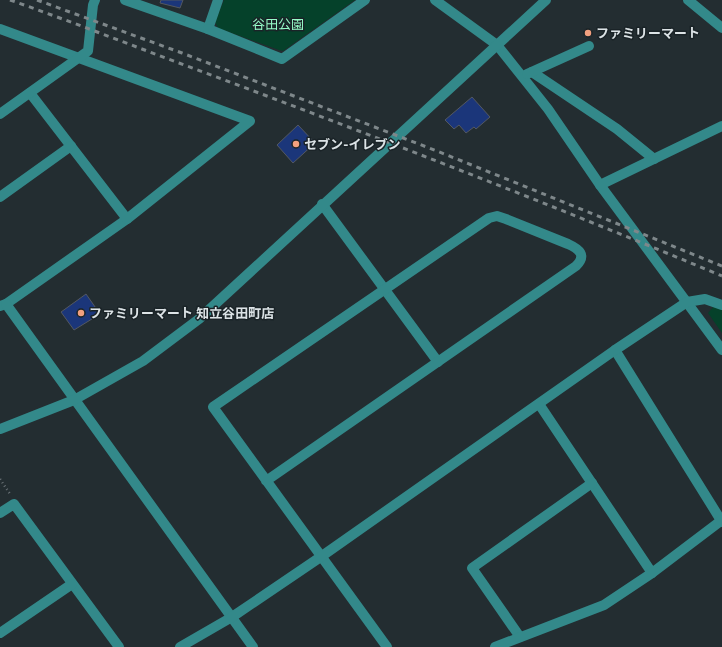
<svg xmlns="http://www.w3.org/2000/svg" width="722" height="647" font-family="'Space Grotesk','Noto Sans JP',sans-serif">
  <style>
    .green { fill: #05412a }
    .building { fill: #1b367a; stroke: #535861 }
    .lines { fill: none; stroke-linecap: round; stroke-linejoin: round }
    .path { stroke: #6b7377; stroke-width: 2.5; stroke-dasharray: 1 3; stroke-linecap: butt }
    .minor { stroke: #33898a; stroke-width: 10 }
    .rail { stroke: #7e878a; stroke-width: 3; stroke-dasharray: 5 5; stroke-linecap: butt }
    .poi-dot { fill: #f2a07f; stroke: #1a2327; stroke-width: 1.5 }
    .labels { text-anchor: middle; stroke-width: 3; stroke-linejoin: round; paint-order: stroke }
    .park-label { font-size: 13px; fill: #96fcc8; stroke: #1a2327 }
    .poi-label { font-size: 13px; font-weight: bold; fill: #dce3e6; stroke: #1a2327; text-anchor: start }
  </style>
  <rect width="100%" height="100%" fill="#232d31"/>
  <g class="green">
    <path d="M224,0H355L283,51L279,50L218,28L215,22Z"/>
    <path d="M714,306L722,309V333L708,313Z"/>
  </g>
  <g class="building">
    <path d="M161,0H183L180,8L160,3Z"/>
    <path d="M472,97L490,117L476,129L474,127L466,133L459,125L454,129L445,120Z"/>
    <path d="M298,125L315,143L293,163L277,145Z"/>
    <path d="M86,294L100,314L74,330L61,312Z"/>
  </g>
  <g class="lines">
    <path class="path" d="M0,479L10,494"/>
    <g class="minor">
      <path d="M125,0L208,29L218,0"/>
      <path d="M435,0L497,45L548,109L600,185L722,350"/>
      <path d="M688,0L722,28"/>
      <path d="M0,29L250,121L127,219L6,304L0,306"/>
      <path d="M208,29L282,59L365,0"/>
      <path d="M532,72L617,129L654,159"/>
      <path d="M527,74L589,46"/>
      <path d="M30,93L127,219"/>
      <path d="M0,114L88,51L93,5L95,0"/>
      <path d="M600,185L722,126"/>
      <path d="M0,197L71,146"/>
      <path d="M322,204L438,362"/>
      <path d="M6,304L253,647"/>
      <path d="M615,350L722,522"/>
      <path d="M539,404L652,573"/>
      <path d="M0,429L74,400L143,361L199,319L546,0"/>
      <path d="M266,481L576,266C587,255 579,249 568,244L506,219L497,216L489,218L213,407L387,647"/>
      <path d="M0,513L14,504L119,647"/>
      <path d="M0,633L72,584"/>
      <path d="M520,637L472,568L592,483"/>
      <path d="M180,647L232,617L322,556L615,350L687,302L705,299L722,305"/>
      <path d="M495,647L604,605L652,573L722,520"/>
    </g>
    <g class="rail">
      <path d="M10,0C67,20 123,42 179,63C361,131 543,201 722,276"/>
      <path d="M37,0L182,53L437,151L722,266"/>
    </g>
  </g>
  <g class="poi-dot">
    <circle cx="588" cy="33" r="4"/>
    <circle cx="296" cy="144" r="4"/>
    <circle cx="81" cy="313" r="4"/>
  </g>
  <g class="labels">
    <g class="park-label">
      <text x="278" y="29">谷田公園</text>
    </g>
    <g class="poi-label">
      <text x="596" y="38">ファミリーマート</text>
      <text x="304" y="149">セブン-イレブン</text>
      <text x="89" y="318">ファミリーマート 知立谷田町店</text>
    </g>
  </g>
</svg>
